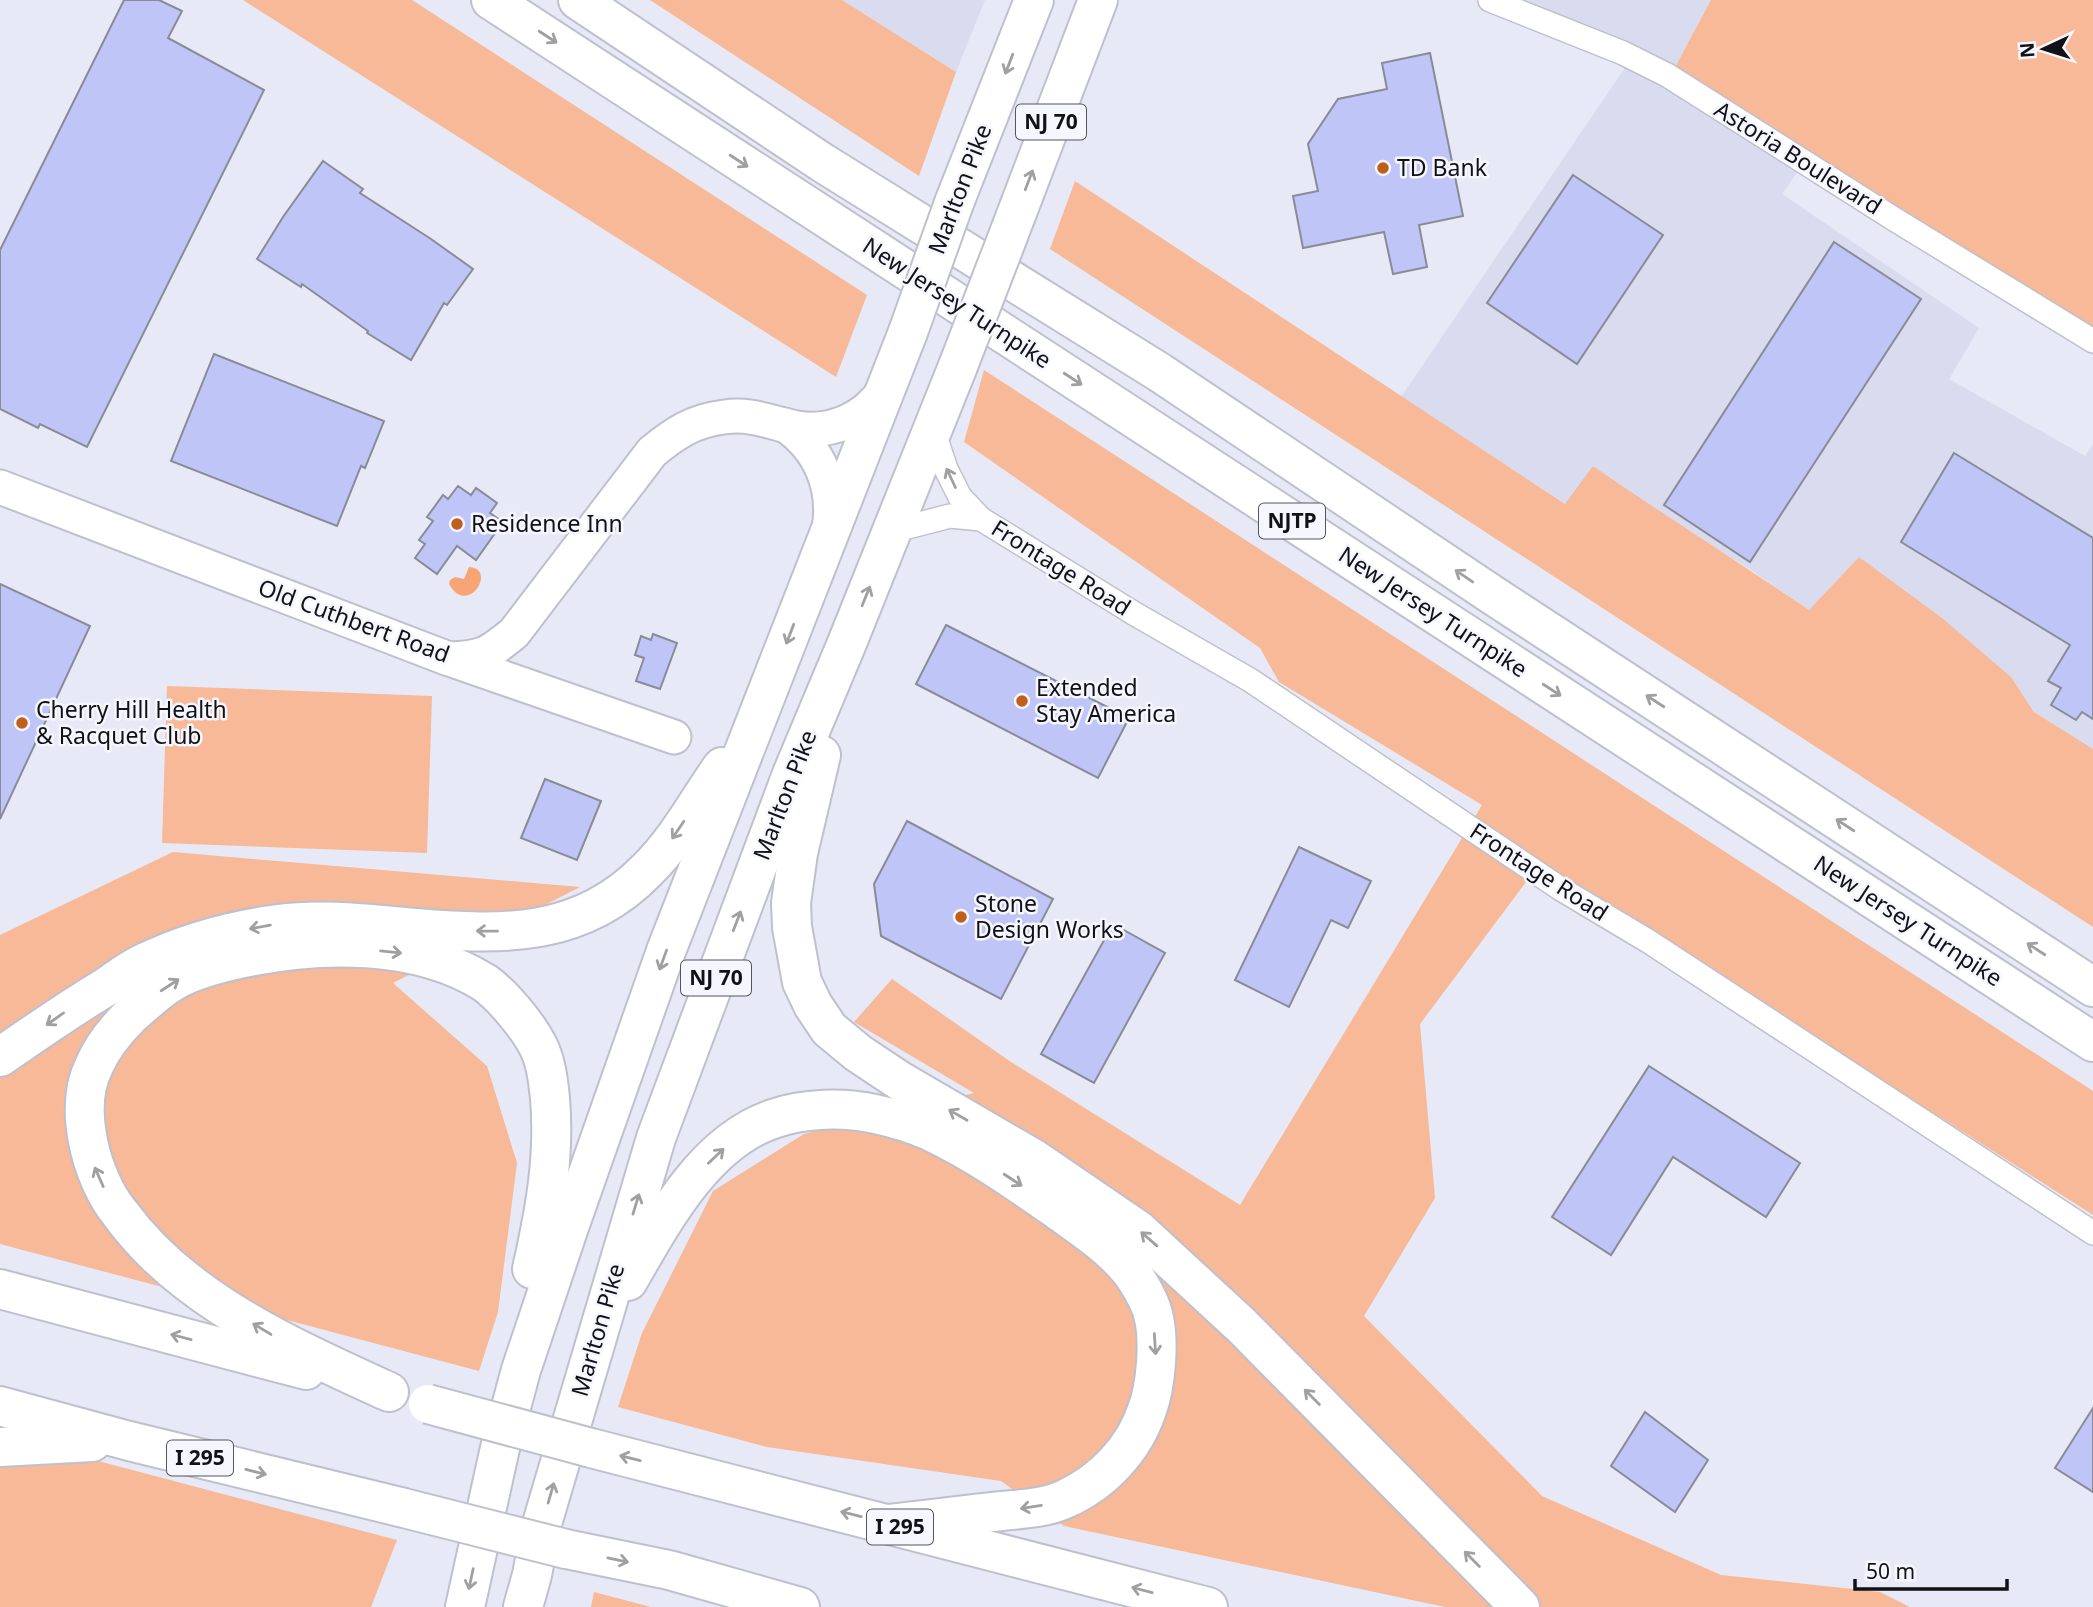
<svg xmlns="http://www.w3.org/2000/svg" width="2093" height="1607" font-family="'Noto Sans',sans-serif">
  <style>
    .built { fill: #d9dbef }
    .green { fill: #f7b997 }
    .water { fill: #f8a576 }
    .building { fill: #c0c5f7; stroke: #898b97; stroke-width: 2 }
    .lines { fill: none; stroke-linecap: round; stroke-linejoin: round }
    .street-casing { stroke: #bfc0cd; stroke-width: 26 }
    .secondary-casing { stroke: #bfc0cd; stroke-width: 37 }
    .highway-casing { stroke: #bfc0cd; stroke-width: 42 }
    .street { stroke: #fff; stroke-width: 23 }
    .secondary { stroke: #fff; stroke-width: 33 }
    .highway { stroke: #fff; stroke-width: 38 }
    .highway-bridge-casing { stroke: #bfc0cd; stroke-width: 42; stroke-linecap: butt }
    .highway-bridge { stroke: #fff; stroke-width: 38 }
    .oneway { stroke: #a0a0a2 }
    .poi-dot { fill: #bf5f1b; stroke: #f5f6fe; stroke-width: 2.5 }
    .labels { text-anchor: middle; stroke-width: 5; stroke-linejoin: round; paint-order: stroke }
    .shield { fill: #f5f6fe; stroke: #55565c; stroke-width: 2 }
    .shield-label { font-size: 21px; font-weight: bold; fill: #111216 }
    .street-label { font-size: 23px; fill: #111216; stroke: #f5f6fe }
    .poi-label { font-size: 23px; fill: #111216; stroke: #f5f6fe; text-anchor: start }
  </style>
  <rect width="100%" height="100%" fill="#e7e9f6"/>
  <g class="built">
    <path d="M842,0H985L956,72Z"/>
    <path d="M1527,0H1711L1673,71L1808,157L1782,194L1979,328L1949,379L2085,456L2093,444V749L2034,712L2011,677L1941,618L1859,557L1809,610L1751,570L1655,510L1593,466L1566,504L1401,397L1633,56Z"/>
  </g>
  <g class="green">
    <path d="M243,0H412L867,295L836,377Z"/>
    <path d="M650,0H842L956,72L919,176Z"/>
    <path d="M1711,0H2093V330L1673,71Z"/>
    <path d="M1075,181L1565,504L1593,466C1664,515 1737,561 1809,610L1859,557L1942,618L2011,677L2034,712L2093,749V927L1050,249Z"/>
    <path d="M984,370L2093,1091V1215L1541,862L1420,1024L1435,1198L1364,1316L1542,1496L1721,1575L1880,1592L1910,1607H1445L1064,1526L1001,1481L767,1447L618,1407L642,1333L713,1191L804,1134L974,1093L854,1022L892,979L1011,1062L1240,1205L1482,805L1279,682L1260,648L964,442Z"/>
    <path d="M167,686L432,696L427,853L162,843Z"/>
    <path d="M173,852L580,887L393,983L487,1066L517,1163L498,1312L479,1371L0,1244V935Z"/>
    <path d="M0,1435L397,1540L371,1607H0Z"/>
    <path d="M594,1592L651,1607H591Z"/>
  </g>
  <path class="water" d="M469,567C498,568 468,618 449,584L450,580L455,577L464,579Z"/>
  <g class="building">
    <path d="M124,0H159L182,11L168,38L264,90L87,447L40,424L38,428L0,409V250Z"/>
    <path d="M1430,53L1463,216L1419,225L1427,267L1393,274L1384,232L1303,248L1293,196L1318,191L1308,144L1338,99L1387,89L1382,63Z"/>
    <path d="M323,161L363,189L360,193L431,239L473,269L447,305L444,303L411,360L367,333L368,331L302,284L301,287L257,259L283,217Z"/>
    <path d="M1573,175L1663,235L1577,364L1487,303Z"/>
    <path d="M1834,242L1921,299L1750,562L1664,505Z"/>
    <path d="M214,354L384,421L365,468L361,466L337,526L171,461Z"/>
    <path d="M1954,453L2093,538V719L2082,712L2076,720L2051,705L2061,688L2048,681L2070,645L1901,542Z"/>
    <path d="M458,486L471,495L476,488L497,503L490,513L503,522L476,560L457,546L437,574L415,558L425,544L419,540L433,521L427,517L443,495L448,499Z"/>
    <path d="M0,584L90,626L0,819Z"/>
    <path d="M946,625L1129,718L1098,778L916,684Z"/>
    <path d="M653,634L677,643L660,689L636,681L644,658L635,655L641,636L651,640Z"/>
    <path d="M545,779L601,801L577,860L521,838Z"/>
    <path d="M907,821L1053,899L1001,999L881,936L874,884Z"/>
    <path d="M1299,847L1371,881L1348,928L1331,920L1289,1007L1235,980Z"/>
    <path d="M1113,924L1165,953L1094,1083L1041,1054Z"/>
    <path d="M1649,1066L1800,1163L1766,1217L1673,1157L1611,1255L1552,1217Z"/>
    <path d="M2093,1408V1492L2055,1468Z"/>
    <path d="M1645,1412L1708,1460L1675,1512L1611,1466Z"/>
  </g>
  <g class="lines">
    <g class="street-casing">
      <g id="street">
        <path d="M1490,0L1623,53L1667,75L1894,219L2093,341"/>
        <path d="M933,430L946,469L960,497L981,519L1135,614L1250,680L1561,889L1648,941L2093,1233"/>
        <path d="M892,531L950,516L981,519"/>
      </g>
    </g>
    <g class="secondary-casing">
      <g id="secondary">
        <path d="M785,425C820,449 836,488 829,529"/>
        <path d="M0,487L449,659C483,658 488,654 514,633L652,452C675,433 693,421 724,417C753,413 770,423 797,428C832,434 866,418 885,389"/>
        <path d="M455,661L674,737"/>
      </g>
    </g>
    <g class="highway-casing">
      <g id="highway">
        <path d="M491,0L2093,1042"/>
        <path d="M578,0L823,163L1159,372L1494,596L2093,987"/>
        <path d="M954,203L1034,0"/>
        <path d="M1005,244L1098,0"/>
        <path d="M821,755L798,853L791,903L792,927L802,982L813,1005L829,1029L858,1053L900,1081L1034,1159L1138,1230L1241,1325L1520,1607"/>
        <path d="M0,1057C35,1033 69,1009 106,987C119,978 132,968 146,962C188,942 233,930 278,924C324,918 369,924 415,928C503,935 581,938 647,870C677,841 698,801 722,767"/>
        <path d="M628,1281C662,1222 704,1142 773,1119C804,1108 843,1107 875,1114C894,1118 914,1124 932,1132C976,1153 1016,1181 1056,1209C1081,1227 1107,1244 1127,1267C1136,1277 1150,1301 1153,1314C1160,1340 1156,1386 1147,1410C1134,1449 1103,1482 1065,1499C1046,1508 1022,1509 1002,1511C964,1515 926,1520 889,1524"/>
        <path d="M0,1289L306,1370"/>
        <path d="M389,1392C321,1361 248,1329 188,1282C163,1263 138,1238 119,1212C91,1177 73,1108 94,1066C102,1047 116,1030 130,1016C144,1004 158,990 174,981C195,969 220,963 244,958C320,942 417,940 485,983C502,995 527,1025 537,1044C546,1060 548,1080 550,1098C555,1158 545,1211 532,1269"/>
        <path d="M0,1406L129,1441L400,1507"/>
        <path d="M0,1447L92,1442"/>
        <path d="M591,1448L1208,1607"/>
        <path d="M566,1549L669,1570L800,1607"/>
        <path d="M465,1607L500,1448L521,1370L568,1230L666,951L908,332"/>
        <path d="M523,1607L532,1575L541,1527L656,1138L792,774L847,643L958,366"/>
      </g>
    </g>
    <use href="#street" class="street"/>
    <use href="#secondary" class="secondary"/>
    <use href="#highway" class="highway"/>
    <g class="highway-bridge-casing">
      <g id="highway-bridge">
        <path d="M908,332L954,203"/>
        <path d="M958,366L1005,244"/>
        <path d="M428,1404L591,1448"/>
        <path d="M400,1507L566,1549"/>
      </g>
    </g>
    <use href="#highway-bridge" class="highway-bridge"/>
  </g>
  <defs><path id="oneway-shaft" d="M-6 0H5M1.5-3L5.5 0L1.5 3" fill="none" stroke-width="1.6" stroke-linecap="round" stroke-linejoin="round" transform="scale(1.75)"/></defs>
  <g class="oneway">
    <use href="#oneway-shaft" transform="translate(548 37) rotate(33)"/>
    <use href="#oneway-shaft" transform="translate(1009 64) rotate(111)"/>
    <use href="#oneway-shaft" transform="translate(739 161) rotate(33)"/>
    <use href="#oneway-shaft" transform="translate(1029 180) rotate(-69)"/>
    <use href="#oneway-shaft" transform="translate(1073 379) rotate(33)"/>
    <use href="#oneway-shaft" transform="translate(951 478) rotate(-115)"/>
    <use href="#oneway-shaft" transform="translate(1464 576) rotate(-146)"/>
    <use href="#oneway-shaft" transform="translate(866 596) rotate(-68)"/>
    <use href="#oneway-shaft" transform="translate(790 634) rotate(111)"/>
    <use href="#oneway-shaft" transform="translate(1552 690) rotate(33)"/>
    <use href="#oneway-shaft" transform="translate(1655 701) rotate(-147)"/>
    <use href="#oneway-shaft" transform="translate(1845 825) rotate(-147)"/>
    <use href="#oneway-shaft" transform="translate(678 830) rotate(124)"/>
    <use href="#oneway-shaft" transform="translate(737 921) rotate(-69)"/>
    <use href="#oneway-shaft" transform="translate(260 927) rotate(170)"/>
    <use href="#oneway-shaft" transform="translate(487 931) rotate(-179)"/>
    <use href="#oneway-shaft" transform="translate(2036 949) rotate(-147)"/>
    <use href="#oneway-shaft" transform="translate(391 952) rotate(6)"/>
    <use href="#oneway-shaft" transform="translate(663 960) rotate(110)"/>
    <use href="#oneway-shaft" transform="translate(170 985) rotate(-33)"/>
    <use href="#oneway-shaft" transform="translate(55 1019) rotate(145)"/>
    <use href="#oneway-shaft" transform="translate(958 1115) rotate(-150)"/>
    <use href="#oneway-shaft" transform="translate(716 1156) rotate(-43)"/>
    <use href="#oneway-shaft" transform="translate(99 1177) rotate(-114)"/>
    <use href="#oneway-shaft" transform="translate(1013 1180) rotate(33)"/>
    <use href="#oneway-shaft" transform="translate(636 1204) rotate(-73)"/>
    <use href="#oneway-shaft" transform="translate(1149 1239) rotate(-139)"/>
    <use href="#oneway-shaft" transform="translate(262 1329) rotate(-149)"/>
    <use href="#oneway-shaft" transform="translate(181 1337) rotate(-165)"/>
    <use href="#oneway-shaft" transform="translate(1155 1344) rotate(86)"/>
    <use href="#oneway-shaft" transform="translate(1312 1397) rotate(-135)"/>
    <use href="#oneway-shaft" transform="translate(630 1458) rotate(-166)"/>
    <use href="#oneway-shaft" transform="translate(256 1472) rotate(14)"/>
    <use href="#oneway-shaft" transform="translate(551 1493) rotate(-74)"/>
    <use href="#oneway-shaft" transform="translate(1031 1507) rotate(171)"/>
    <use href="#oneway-shaft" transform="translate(851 1514) rotate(-166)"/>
    <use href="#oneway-shaft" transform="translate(1472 1559) rotate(-135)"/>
    <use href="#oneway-shaft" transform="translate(618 1560) rotate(12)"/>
    <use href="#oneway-shaft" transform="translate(471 1579) rotate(102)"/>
    <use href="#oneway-shaft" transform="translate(1142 1590) rotate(-165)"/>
  </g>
  <g class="poi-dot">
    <circle cx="1383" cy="168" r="7"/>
    <circle cx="457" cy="524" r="7"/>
    <circle cx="1022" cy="701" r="7"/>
    <circle cx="22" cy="723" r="7"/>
    <circle cx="961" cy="917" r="7"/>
  </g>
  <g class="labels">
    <g class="shield">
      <rect x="1016" y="104.5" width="70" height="35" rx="5"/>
      <rect x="1259" y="503.5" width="66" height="35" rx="5"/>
      <rect x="681" y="960.5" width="70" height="35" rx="5"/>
      <rect x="167" y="1440.5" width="66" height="35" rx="5"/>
      <rect x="867" y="1509.5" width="66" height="35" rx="5"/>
    </g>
    <g class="shield-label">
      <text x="1051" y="129">NJ 70</text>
      <text x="1292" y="528">NJTP</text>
      <text x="716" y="985">NJ 70</text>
      <text x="200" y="1465">I 295</text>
      <text x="900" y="1534">I 295</text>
    </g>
    <g class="street-label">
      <text transform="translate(1798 158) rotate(32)" y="8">Astoria Boulevard</text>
      <text transform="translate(960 189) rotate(-69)" y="8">Marlton Pike</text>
      <text transform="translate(957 303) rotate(33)" y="8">New Jersey Turnpike</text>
      <text transform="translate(1061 568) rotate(32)" y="8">Frontage Road</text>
      <text transform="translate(1433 612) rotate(33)" y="8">New Jersey Turnpike</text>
      <text transform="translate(354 621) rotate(20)" y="8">Old Cuthbert Road</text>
      <text transform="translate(785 795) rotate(-69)" y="8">Marlton Pike</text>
      <text transform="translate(1539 872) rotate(33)" y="8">Frontage Road</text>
      <text transform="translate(1908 921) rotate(33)" y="8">New Jersey Turnpike</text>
      <text transform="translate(598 1330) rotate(-74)" y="8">Marlton Pike</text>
    </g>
    <g class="poi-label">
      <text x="1397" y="176">TD Bank</text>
      <text x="471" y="532">Residence Inn</text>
      <text x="1036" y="696">Extended<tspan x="1036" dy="26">Stay America</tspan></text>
      <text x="36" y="718">Cherry Hill Health<tspan x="36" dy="26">&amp; Racquet Club</tspan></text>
      <text x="975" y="912">Stone<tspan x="975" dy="26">Design Works</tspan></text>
    </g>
  </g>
  <g transform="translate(2044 49) rotate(266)" stroke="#f5f6fe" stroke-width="5" paint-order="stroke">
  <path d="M0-5L12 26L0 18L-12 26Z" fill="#111216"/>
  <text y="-10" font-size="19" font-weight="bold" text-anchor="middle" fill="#111216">N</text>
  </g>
  <path d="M1855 1579v10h152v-10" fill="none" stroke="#111216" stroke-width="3.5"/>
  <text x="1866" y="1579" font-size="21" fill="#111216" stroke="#f5f6fe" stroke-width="5" paint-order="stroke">50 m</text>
</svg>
